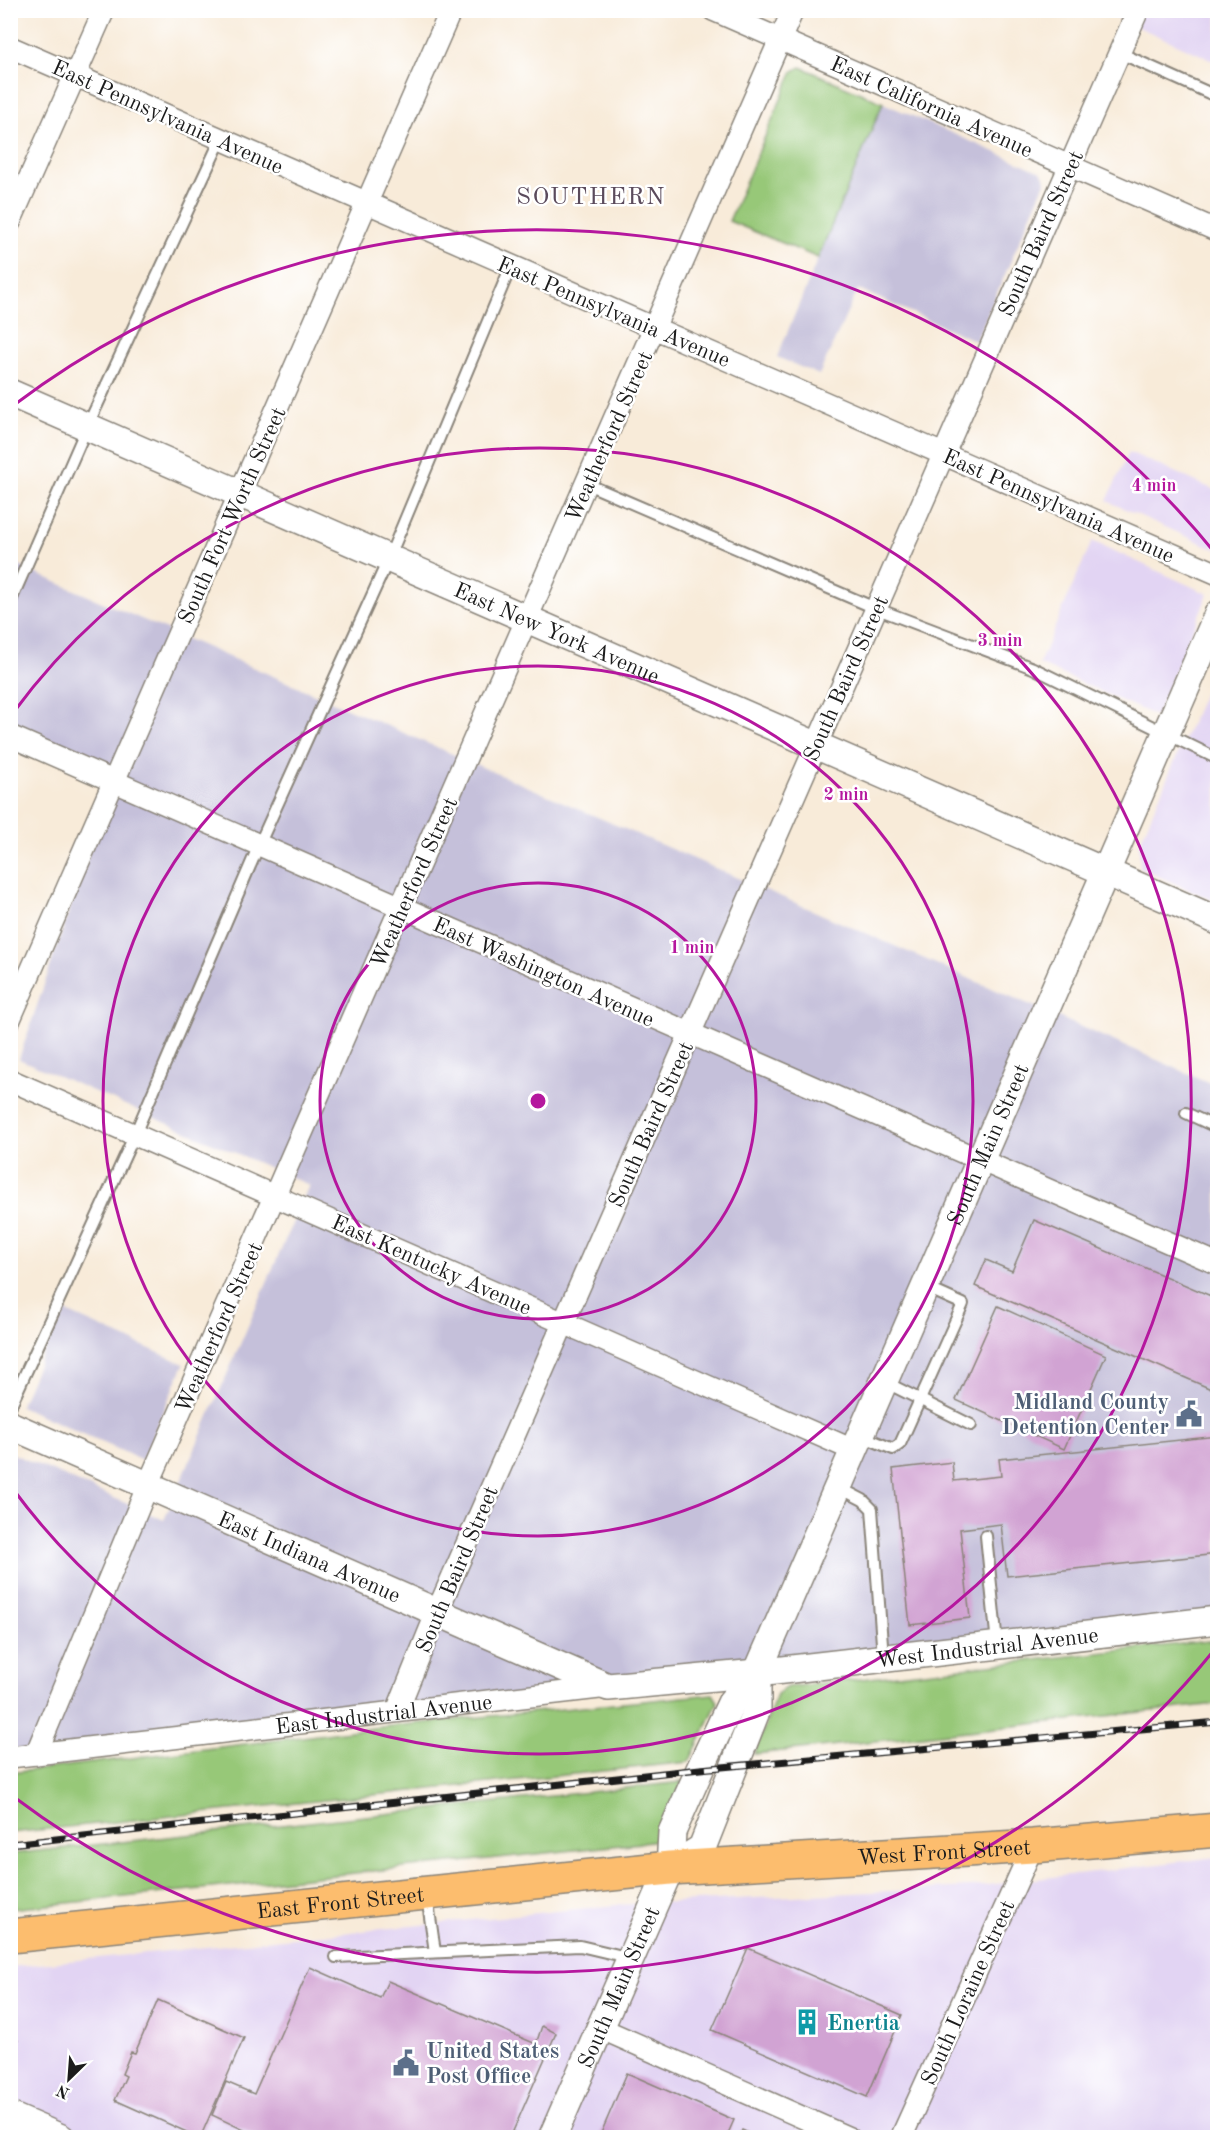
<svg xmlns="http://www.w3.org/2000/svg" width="1228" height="2148" font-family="'Old Standard TT',serif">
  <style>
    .built { fill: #e2d4f3 }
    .industrial { fill: #c5c0da }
    .green { fill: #97c878; stroke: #5a724a; stroke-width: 1.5 }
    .building { fill: #d1a3d3 }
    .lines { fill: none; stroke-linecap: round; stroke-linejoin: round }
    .service-casing { stroke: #8a847a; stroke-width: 14 }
    .minor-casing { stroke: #8a847a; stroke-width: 24 }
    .tertiary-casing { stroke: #8a847a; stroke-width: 30 }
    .primary-casing { stroke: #8a847a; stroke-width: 36 }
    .service { stroke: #fff; stroke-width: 10 }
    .minor { stroke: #fff; stroke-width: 21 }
    .tertiary { stroke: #fff; stroke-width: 27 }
    .primary { stroke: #fcbd6e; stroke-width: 33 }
    .rail-casing { stroke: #1c1c1c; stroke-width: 7 }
    .rail { stroke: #fff; stroke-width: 4.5; stroke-dasharray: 14; stroke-linecap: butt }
    .ring { fill: none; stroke: #b5179e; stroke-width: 3 }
    .labels { text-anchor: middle; stroke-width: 5; stroke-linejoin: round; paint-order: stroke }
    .street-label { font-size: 22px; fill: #1c1c1c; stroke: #fff }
    .service-label { font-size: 22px; font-weight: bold; fill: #4e5e75; stroke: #fff; text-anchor: end }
    .culture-label { font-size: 22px; font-weight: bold; fill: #0d838f; stroke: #fff; text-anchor: start }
    .neighbourhood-label { font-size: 24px; letter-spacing: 1.5px; fill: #5b4b5c; stroke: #fff }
    .centre { fill: #b5179e; stroke: #fff; stroke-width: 3 }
    .ring-label { font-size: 18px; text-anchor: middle; font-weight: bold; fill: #b5179e; stroke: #fff; stroke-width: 5; stroke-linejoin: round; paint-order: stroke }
  </style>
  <rect width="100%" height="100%" fill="#fff"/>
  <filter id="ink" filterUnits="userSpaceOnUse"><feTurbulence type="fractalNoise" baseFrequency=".0167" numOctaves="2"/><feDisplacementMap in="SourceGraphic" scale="12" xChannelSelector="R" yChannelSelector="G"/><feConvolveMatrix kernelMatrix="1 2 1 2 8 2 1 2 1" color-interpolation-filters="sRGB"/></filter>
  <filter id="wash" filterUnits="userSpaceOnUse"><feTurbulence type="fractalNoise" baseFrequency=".008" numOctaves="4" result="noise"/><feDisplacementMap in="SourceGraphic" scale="24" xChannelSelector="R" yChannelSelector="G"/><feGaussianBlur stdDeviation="1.35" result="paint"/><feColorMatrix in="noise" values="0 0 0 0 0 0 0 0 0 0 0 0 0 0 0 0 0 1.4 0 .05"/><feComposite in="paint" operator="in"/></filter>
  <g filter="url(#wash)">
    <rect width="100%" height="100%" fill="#f8ebd9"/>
    <g class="built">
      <path d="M1102,11H1217V62L1163,38Z"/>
      <path d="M1129,452L1217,491V550L1107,501Z"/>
      <path d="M1092,541L1208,594L1156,716L1039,664Z"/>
      <path d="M1217,663V902L1140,868L1139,844Z"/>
      <path d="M1217,1857V2137H11L10,1967L617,1905L971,1887Z"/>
    </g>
    <g class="industrial">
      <path d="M883,103L1041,172L1046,180L976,341L858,289L819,375L777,357Z"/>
      <path d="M10,562L1217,1086V1625L11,1754V1453L164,1520L309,1185L19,1059L113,781L11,736Z"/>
      <path d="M62,1310L184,1364L142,1460L20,1406Z"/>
    </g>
    <g class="green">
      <path d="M801,67L883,103L818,258L729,221L793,71Z"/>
      <path d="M1217,1640V1704L754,1754L777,1694L787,1687Z"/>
      <path d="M713,1694L718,1702L689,1762L11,1833L10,1773L382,1727Z"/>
      <path d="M683,1782L660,1836L651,1842L11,1909L10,1854Z"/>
    </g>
    <g id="blocks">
      <g class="building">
        <path d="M1034,1220L1218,1299V1392L975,1286L986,1260L1012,1271Z"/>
        <path d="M998,1306L1106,1355L1064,1449L956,1400Z"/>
        <path d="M1218,1436V1554L1007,1576L1001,1524L960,1529L970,1618L910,1625L893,1469L952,1462L954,1481L1001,1476L999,1459Z"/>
        <path d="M748,1948L902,2015L867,2097L712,2030Z"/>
        <path d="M310,1967L380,1998L388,1981L536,2044L542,2026L556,2033L510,2138H261L212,2115L226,2082L254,2094Z"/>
        <path d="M158,2000L244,2038L200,2138L115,2100L126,2076L122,2074L131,2052L135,2053Z"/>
        <path d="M10,2038L18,2041L10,2056Z"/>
        <path d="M627,2073L734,2120L726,2138H599Z"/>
        <path d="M742,2130L759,2138H739Z"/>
      </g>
    </g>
  </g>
  <g filter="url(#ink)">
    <use href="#blocks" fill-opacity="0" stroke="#8a847a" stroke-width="1.5"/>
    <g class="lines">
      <g class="service-casing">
        <g id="service">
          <path d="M1120,53L1218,97"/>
          <path d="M587,484L875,608L1033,668L1218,759"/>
          <path d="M10,603L87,427L221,139"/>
          <path d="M1186,1113L1218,1128"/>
          <path d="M885,1382L971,1425"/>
          <path d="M10,1407L135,1134L259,845L389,558L511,266"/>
          <path d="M862,1436L893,1449L900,1444L963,1304L925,1287"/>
          <path d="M838,1487L863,1500L872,1509L883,1657"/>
          <path d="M986,1536L997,1644"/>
          <path d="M427,1896L435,1952"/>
          <path d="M336,1957L580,1946L631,1958"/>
        </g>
      </g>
      <g class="minor-casing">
        <g id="minor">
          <path d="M713,10L1218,231"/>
          <path d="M10,47L1218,574"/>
          <path d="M10,222L104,10"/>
          <path d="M10,736L1218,1264"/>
          <path d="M10,1019L451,10"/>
          <path d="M10,1080L853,1450"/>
          <path d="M397,1711L437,1612L1138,10"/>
          <path d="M36,1754L148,1485L793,10"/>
          <path id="s1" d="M10,1757L608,1687"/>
          <path d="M600,2028L849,2138"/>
          <path d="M901,2138L1033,1846"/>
        </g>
      </g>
      <g class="tertiary-casing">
        <g id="tertiary">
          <path id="s2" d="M10,393L1218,921"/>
          <path id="s3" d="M10,1425L608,1687L757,1673L1218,1620"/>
          <path d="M670,1868L702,1848L757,1709V1673"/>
          <path d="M10,2116L61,2138"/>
          <path id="s4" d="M552,2138L670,1868L672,1832L700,1769L732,1701L757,1673L1218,614"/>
        </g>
      </g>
      <g class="primary-casing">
        <g id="primary">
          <path id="s5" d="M10,1936L670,1868L1033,1846L1218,1830"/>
        </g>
      </g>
      <use href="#service" class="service"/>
      <use href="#minor" class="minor"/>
      <use href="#tertiary" class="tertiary"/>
      <use href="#primary" class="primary"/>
      <g class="rail-casing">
        <path id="rail" d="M10,1844L700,1769L1218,1722"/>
      </g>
      <use href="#rail" class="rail"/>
    </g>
  </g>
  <g class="ring">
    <circle cx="538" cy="1101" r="218"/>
    <circle cx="538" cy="1101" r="435"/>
    <path d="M13 713A653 653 0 1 1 13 1489"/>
    <path d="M1215 1649A871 871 0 0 1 14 1797M14 405A871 871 0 0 1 1215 553"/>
  </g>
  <defs>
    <g id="civic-bare" transform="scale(2.07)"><path d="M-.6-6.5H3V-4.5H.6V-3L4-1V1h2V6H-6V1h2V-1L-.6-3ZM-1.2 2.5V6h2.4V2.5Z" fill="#5c6f8a" stroke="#fff" stroke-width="2.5" paint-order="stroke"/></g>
    <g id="building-bare" transform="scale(2.07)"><path d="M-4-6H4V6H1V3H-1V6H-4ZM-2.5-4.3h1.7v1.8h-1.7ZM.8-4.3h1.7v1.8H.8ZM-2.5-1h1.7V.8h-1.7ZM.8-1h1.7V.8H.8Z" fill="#0f9aa8" stroke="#fff" stroke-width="2.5" paint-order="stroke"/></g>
  </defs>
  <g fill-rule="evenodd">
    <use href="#civic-bare" x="1189" y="1414"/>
    <use href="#building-bare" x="807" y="2022"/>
    <use href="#civic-bare" x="406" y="2063"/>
  </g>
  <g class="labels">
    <g class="street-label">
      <text transform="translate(932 106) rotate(24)" y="8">East California Avenue</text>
      <text transform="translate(168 116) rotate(24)" y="8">East Pennsylvania Avenue</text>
      <text transform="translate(1040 233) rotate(-66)" y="8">South Baird Street</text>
      <text transform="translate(614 311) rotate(23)" y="8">East Pennsylvania Avenue</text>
      <text transform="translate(608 436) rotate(-66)" y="8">Weatherford Street</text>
      <text transform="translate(1059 505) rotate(24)" y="8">East Pennsylvania Avenue</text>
      <text transform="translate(231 515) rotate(-66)" y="8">South Fort Worth Street</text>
      <text dy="8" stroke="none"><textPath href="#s2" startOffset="597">East New York Avenue</textPath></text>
      <text transform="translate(845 678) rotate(-66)" y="8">South Baird Street</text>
      <text transform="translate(413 882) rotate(-66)" y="8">Weatherford Street</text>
      <text transform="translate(544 971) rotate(24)" y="8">East Washington Avenue</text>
      <text transform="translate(650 1124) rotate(-66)" y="8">South Baird Street</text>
      <text dy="8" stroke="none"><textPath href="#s4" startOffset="1089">South Main Street</textPath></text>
      <text transform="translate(432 1264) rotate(24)" y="8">East Kentucky Avenue</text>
      <text transform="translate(218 1327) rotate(-66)" y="8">Weatherford Street</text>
      <text dy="8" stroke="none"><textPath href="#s3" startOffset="327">East Indiana Avenue</textPath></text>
      <text transform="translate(456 1569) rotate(-67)" y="8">South Baird Street</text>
      <text dy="8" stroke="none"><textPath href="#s3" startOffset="1034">West Industrial Avenue</textPath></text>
      <text dy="8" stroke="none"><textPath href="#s1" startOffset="376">East Industrial Avenue</textPath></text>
      <text dy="8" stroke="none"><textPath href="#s5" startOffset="938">West Front Street</textPath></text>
      <text dy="8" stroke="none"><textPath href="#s5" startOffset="332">East Front Street</textPath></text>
      <text dy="8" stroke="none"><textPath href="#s4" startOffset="165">South Main Street</textPath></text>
      <text transform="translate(967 1992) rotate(-66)" y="8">South Loraine Street</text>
    </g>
    <g class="service-label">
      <text x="1169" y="1409">Midland County<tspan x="1169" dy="25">Detention Center</tspan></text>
      <text x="426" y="2058" text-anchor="start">United States<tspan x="426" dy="25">Post Office</tspan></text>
    </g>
    <g class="culture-label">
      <text x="827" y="2030">Enertia</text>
    </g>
    <g class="neighbourhood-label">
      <text x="591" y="204">SOUTHERN</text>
    </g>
  </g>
  <circle cx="538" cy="1101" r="9" class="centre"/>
  <g class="ring-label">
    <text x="1154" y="491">4 min</text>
    <text x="1000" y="646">3 min</text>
    <text x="846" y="800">2 min</text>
    <text x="692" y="953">1 min</text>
  </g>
  <rect width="1228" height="2148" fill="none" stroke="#fff" stroke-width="36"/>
  <g transform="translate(69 2079) rotate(205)" stroke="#ffffff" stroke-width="4.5" paint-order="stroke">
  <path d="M0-4.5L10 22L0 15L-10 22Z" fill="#1c1c1c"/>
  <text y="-9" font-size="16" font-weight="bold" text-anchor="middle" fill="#1c1c1c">N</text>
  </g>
</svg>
